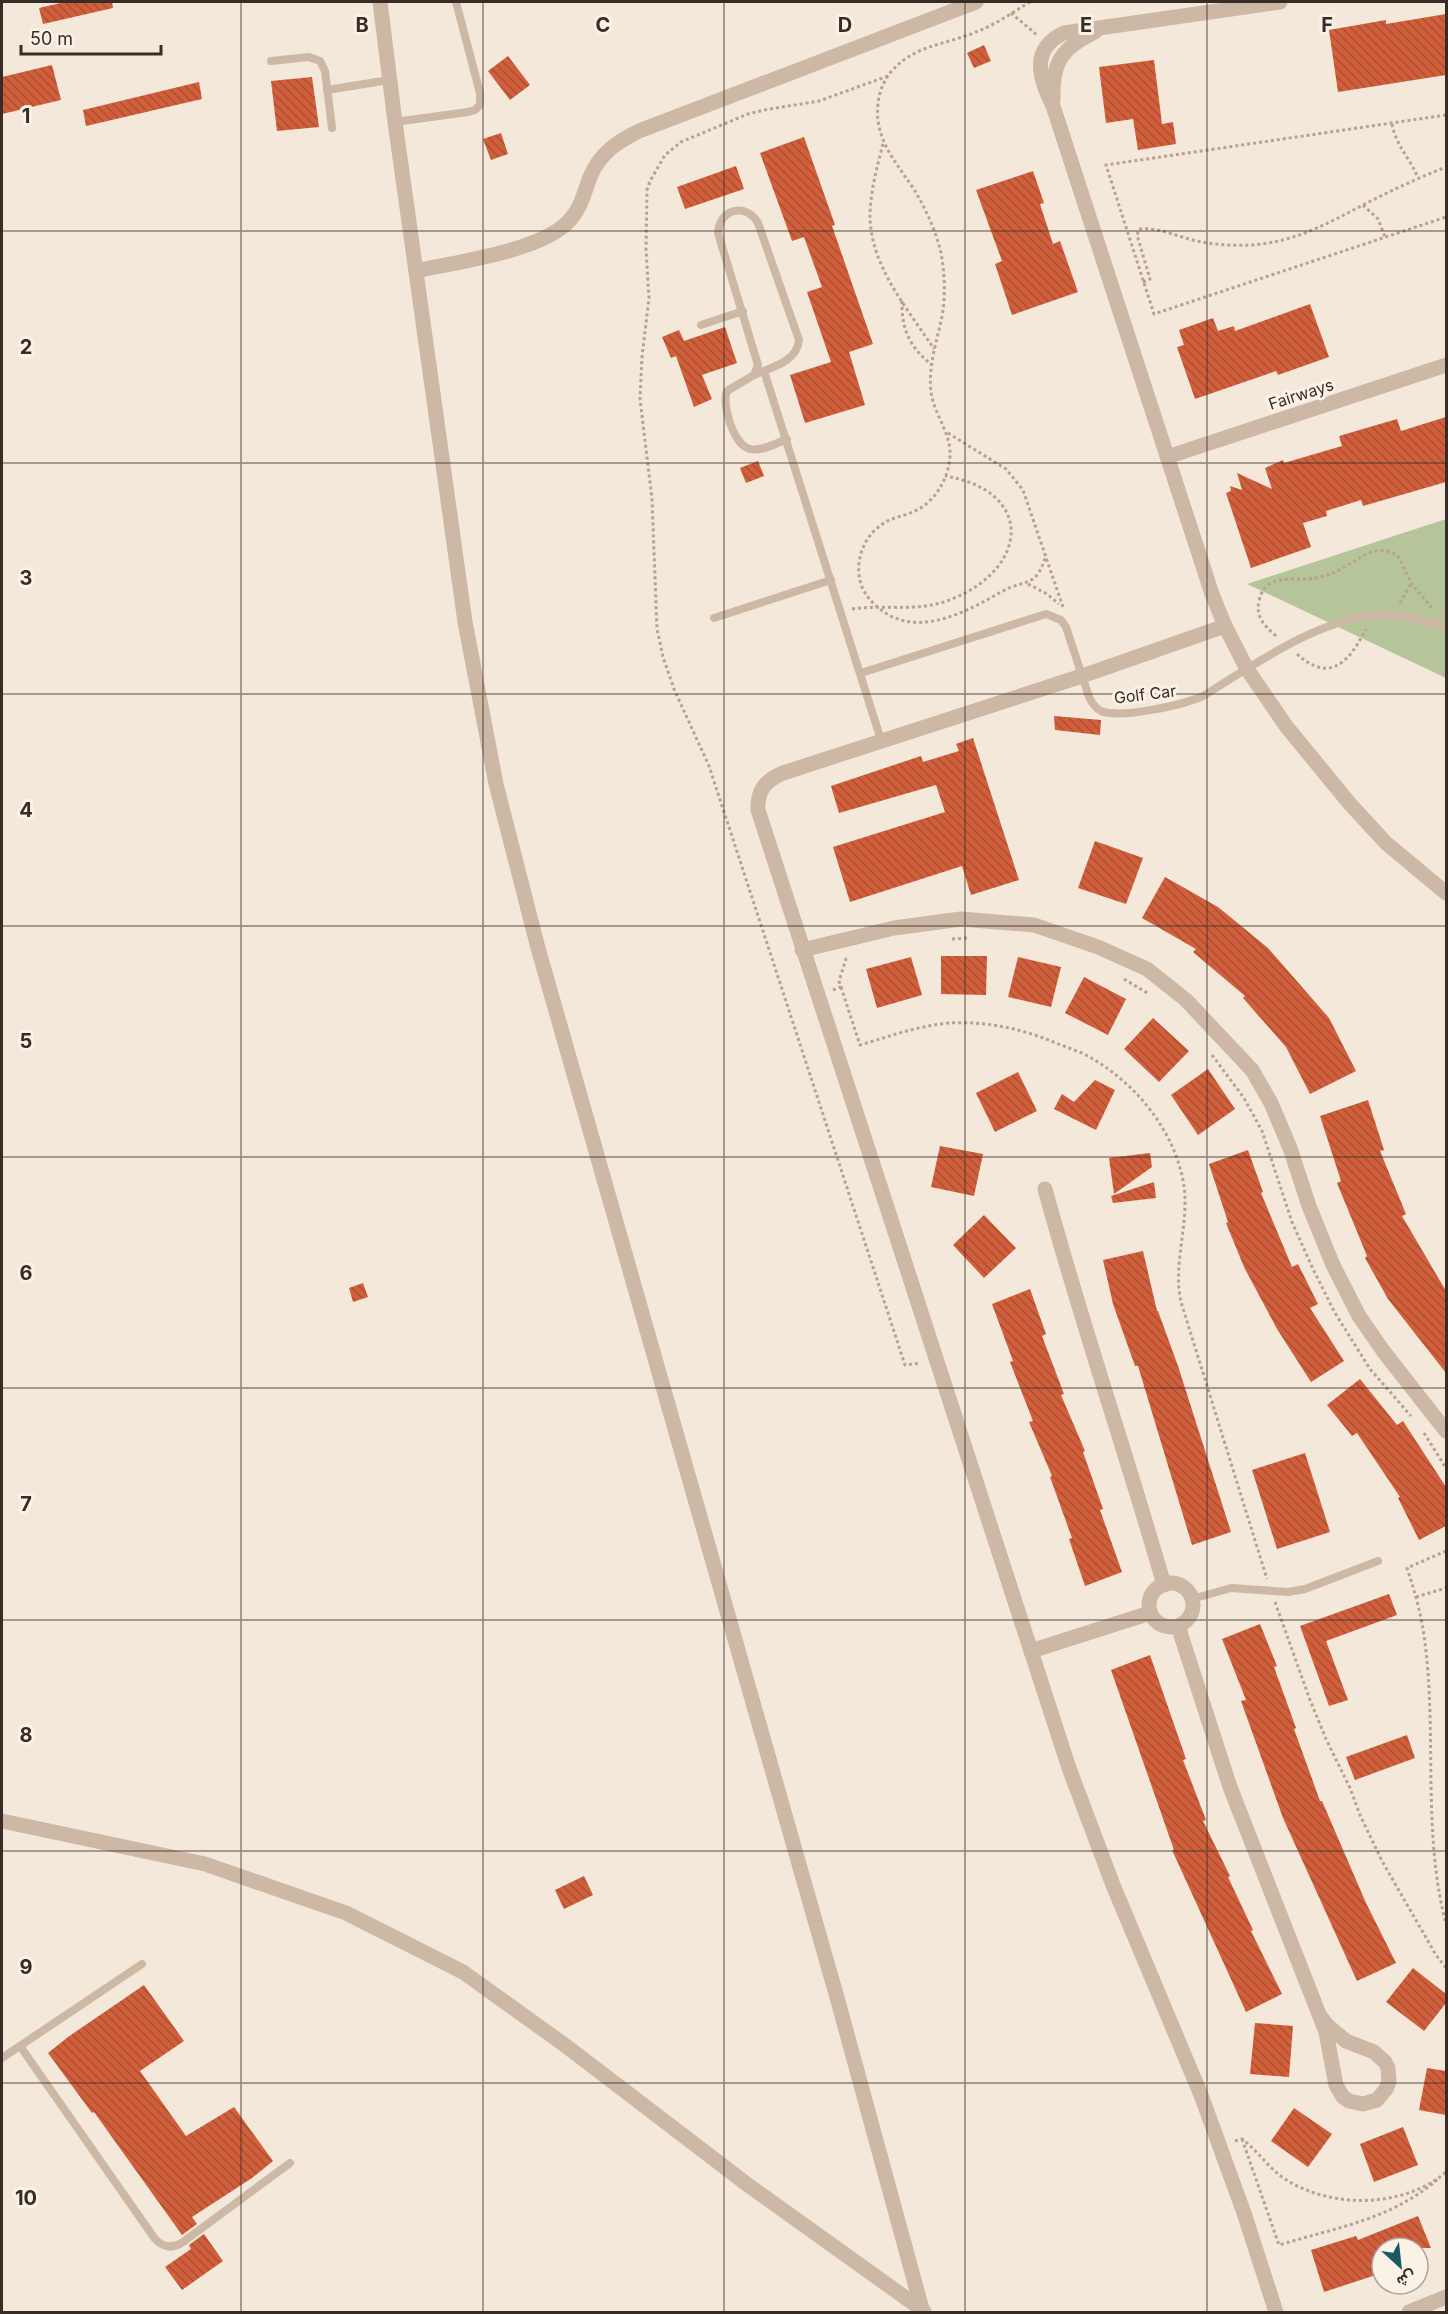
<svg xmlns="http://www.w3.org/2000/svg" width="1448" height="2314" font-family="Inter,Vazirmatn,sans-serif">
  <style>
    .grass { fill: #b6c599 }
    .building { fill: url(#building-back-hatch) }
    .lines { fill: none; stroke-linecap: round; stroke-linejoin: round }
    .path { stroke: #b9a18f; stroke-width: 3; stroke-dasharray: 3 3; stroke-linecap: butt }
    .service { stroke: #cdb7a5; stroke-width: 8 }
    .minor { stroke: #cdb7a5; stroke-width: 15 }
    .grid { fill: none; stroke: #382c27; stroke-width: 1.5; stroke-opacity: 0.55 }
    .labels { text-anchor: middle; stroke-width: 6; stroke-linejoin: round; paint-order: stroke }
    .street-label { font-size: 16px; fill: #382c27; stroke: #fbf2e7 }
    .grid-label { font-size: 20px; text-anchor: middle; font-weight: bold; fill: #382c27; stroke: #fbf2e7; stroke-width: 6; stroke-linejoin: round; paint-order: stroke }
  </style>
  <defs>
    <pattern id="building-back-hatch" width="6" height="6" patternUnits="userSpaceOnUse" patternTransform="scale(1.5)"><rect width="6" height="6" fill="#d15f3b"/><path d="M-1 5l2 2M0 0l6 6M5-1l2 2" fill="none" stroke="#ab4f32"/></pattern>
  </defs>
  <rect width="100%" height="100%" fill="#f4e8da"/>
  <path class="grass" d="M1446,519V678L1247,584Z"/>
  <g class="building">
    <path d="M65,2H112L113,8L43,24L39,8Z"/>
    <path d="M1446,14V75L1338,92L1329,30L1386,20V24Z"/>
    <path d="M984,45L991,61L974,68L967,53Z"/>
    <path d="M508,56L530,85L510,100L488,71Z"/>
    <path d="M1154,60L1162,124L1173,122L1176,144L1138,150L1133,119L1106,123L1099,67Z"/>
    <path d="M52,65L61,100L2,114V77Z"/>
    <path d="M312,77L319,127L277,131L271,81Z"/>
    <path d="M199,82L202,99L86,126L83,110Z"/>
    <path d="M501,133L508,154L491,160L483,139Z"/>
    <path d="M804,137L835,225L832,226L873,344L849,352L865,405L805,423L790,375L831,362L807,292L822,287L804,237L792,241L760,153Z"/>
    <path d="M736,166L744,189L685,209L677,187Z"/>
    <path d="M1033,171L1044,203L1040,204L1053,244L1060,241L1078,292L1012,315L995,264L1002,261L976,190Z"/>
    <path d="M1310,304L1329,357L1278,375L1276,371L1195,399L1177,347L1184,345L1179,330L1213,318L1218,331L1234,326L1235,331Z"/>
    <path d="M725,327L737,363L702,375L712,399L694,407L676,356L671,358L662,337L679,330L684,341Z"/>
    <path d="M1446,417V482L1363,506L1361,500L1326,511L1327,516L1303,523L1311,547L1251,568L1226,493L1231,491L1230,486L1242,490L1237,473L1272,489L1265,468L1283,460L1284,463L1342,446L1339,436L1397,419L1401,431Z"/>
    <path d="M758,461L764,476L746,483L740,468Z"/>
    <path d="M1054,716L1101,720L1100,735L1055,730Z"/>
    <path d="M973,738L1019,880L971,895L962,866L850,902L833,847L945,812L936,785L839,813L831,786L921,756L923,762L959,751L956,744Z"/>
    <path d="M1095,841L1143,858L1126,904L1078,888Z"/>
    <path d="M1165,877L1218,907L1268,948L1329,1018L1356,1071L1310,1094L1286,1047L1243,998L1245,996L1193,952L1196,949L1142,918Z"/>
    <path d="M941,956H987L986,995L941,994Z"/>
    <path d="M911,957L922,995L877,1008L866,969Z"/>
    <path d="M1018,957L1061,967L1051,1007L1008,997Z"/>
    <path d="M1084,977L1126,999L1108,1035L1065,1013Z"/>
    <path d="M1153,1018L1189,1051L1159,1082L1124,1049Z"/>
    <path d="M1208,1069L1235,1109L1198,1135L1171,1095Z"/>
    <path d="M1018,1072L1037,1111L995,1132L976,1093Z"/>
    <path d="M1095,1080L1115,1090L1096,1130L1054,1109L1062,1094L1074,1102Z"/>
    <path d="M1368,1100L1384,1150L1380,1151L1406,1214L1402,1216L1446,1291V1373L1388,1299L1365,1258L1367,1256L1337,1183L1341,1181L1320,1116Z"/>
    <path d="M940,1146L983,1154L974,1196L931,1187Z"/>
    <path d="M1248,1150L1263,1192L1261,1193L1292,1267L1298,1264L1318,1304L1310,1308L1344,1361L1311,1382L1277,1329L1244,1267L1226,1223L1228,1222L1209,1164Z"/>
    <path d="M1150,1153L1152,1167L1114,1194L1109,1158Z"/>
    <path d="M1154,1182L1156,1198L1113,1203L1111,1196Z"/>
    <path d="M984,1215L1016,1248L984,1278L953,1245Z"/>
    <path d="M1143,1251L1157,1311H1158L1178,1366L1231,1532L1192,1545L1138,1366H1135L1113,1304L1103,1260Z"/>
    <path d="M363,1283L368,1297L353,1302L349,1288Z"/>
    <path d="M1030,1289L1046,1334L1042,1336L1064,1394L1061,1395L1085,1451L1083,1452L1103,1509L1100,1510L1122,1572L1085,1586L1069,1539L1072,1538L1050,1477L1052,1476L1029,1422L1033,1421L1010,1362L1013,1361L992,1304Z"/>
    <path d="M1360,1379L1397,1425L1403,1421L1446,1487V1526L1419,1540L1398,1498L1400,1497L1357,1433L1352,1436L1327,1405Z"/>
    <path d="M1305,1453L1330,1532L1277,1549L1252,1470Z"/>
    <path d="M1389,1594L1397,1615L1326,1641L1348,1700L1329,1706L1300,1626Z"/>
    <path d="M1260,1624L1277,1666L1274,1667L1296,1728L1294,1729L1320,1801H1322L1366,1903L1396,1963L1357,1981L1283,1818L1241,1701L1246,1700L1222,1639Z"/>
    <path d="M1150,1655L1186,1759L1183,1760L1206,1820L1203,1821L1230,1876L1228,1877L1253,1930L1251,1931L1282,1994L1246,2012L1172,1850H1174L1111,1670Z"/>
    <path d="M1407,1735L1415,1758L1355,1780L1346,1757Z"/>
    <path d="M584,1876L593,1895L564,1909L555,1890Z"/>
    <path d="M1413,1968L1446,1994V2003L1424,2031L1386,2002Z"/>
    <path d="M144,1985L184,2041L140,2071L186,2136L234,2107L273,2161L252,2178L192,2217L197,2224L182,2235L94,2112L92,2113L48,2053L68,2037Z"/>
    <path d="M1255,2023L1293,2026L1289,2077L1250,2074Z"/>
    <path d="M1427,2068L1446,2071V2115L1419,2110Z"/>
    <path d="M1294,2108L1332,2134L1308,2167L1271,2141Z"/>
    <path d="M1403,2127L1418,2165L1374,2182L1360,2144Z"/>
    <path d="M1418,2216L1431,2248H1382V2273L1324,2292L1311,2250L1356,2236L1358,2240Z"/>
    <path d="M204,2234L223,2261L182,2290L165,2267L191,2249L189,2245Z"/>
  </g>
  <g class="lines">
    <g class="path">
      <path d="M1030,2C1013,12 995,25 976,32C945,45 913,45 890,73C883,82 879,93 878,104C874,140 897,163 915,191C926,210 936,231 941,253C945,275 946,299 941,321C936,344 928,368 931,392C934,415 951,432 950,456C949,478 935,502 915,511C905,516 893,517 884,523C863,536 853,563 862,587C866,596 872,603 880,609C917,639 966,612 1001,592C1026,578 1036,589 1046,555"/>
      <path d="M1011,13L1037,35"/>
      <path d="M888,76L819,101L764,110L748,114L681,142L665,155L650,181L647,190L646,249L649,298L642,357L640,399L652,499L657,629L663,657L674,689L709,766L905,1365L921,1363"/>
      <path d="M1446,115L1106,165L1154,314L1446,217"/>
      <path d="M1392,124C1397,148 1409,156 1418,178"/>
      <path d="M883,144C877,167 870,193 870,217C871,267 908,309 934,349"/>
      <path d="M1363,205L1378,219L1385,237"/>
      <path d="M1143,282L1150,279L1137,235L1139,229C1159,227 1178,237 1197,241C1215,245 1234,246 1252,245C1294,242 1327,224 1363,205C1390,191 1418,178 1446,167"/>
      <path d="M902,301C901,328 910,348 932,365"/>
      <path d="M948,433L1006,469L1023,490L1063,607"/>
      <path d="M1028,584L1047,594L1059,604"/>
      <path d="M1400,603L1411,583"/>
      <path d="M852,609C886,604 919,613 952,599C1029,568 1035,491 945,476"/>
      <path d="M1276,636C1265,626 1255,617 1259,601C1264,577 1285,579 1304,579C1314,579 1326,576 1335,572C1356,563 1375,540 1398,556L1411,583L1432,608"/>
      <path d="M1297,654C1331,685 1350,660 1366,629"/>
      <path d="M952,939L969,938"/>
      <path d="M1124,979L1149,994"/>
      <path d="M841,987L860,1045C890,1036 918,1026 949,1023C984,1021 1019,1028 1051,1041C1065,1047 1080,1051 1093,1059C1137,1085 1173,1130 1183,1180C1191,1221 1172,1262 1181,1302L1267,1579"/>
      <path d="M833,990L841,987L839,981L846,959L849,958"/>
      <path d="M1212,1055L1244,1098L1262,1131L1292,1222L1313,1269L1335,1313L1370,1369L1411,1416"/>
      <path d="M1424,1433L1446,1468"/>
      <path d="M1446,1551L1407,1568C1415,1592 1422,1617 1425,1643C1437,1736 1422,1832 1446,1924"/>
      <path d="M1416,1597L1446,1588"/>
      <path d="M1275,1602L1310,1700L1326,1739L1350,1788L1360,1815L1382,1861L1436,1955L1446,1968"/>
      <path d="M1242,2139L1279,2245C1338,2227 1390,2220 1438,2179"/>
      <path d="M1235,2141L1242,2139C1257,2150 1267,2166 1282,2177C1328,2209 1403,2209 1446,2172"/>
    </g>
    <g class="service">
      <path d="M271,61L309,57L320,61L325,71L332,128"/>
      <path d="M327,90L389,80"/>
      <path d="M395,122L468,112L475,110L480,105V93L456,2"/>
      <path d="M701,325L743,311"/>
      <path d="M764,371L881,740"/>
      <path d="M754,375C772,367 797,362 799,340L758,223C746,202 719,209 718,233L758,365L754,375L727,391C721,404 734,446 750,449C761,452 777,443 787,439"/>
      <path d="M714,618L831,580"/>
      <path d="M861,673L1046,614L1061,620L1066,627L1089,697C1092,703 1095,708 1101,711C1121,719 1183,705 1203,696C1255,664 1329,611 1392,615C1410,617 1429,622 1446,626"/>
      <path d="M1192,1599L1231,1588L1288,1592L1305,1589L1378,1561"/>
      <path d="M20,2046L155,2239C164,2248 173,2249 183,2242L290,2163"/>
      <path d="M2,2058L142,1964"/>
    </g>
    <g class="minor">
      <path d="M380,2L395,122L465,622L496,784L538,948L838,2001L922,2309"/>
      <path d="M1280,2L1064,33C1030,49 1039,78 1053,106L1212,594L1225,626L1247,669L1286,726L1350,804L1386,843L1446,893"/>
      <path d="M1053,100C1052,63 1061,48 1095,32"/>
      <path d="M416,271C457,262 540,251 568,222C581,209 584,193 590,177C600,153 617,142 639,131L976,2"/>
      <path d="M1167,457L1446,365"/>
      <path d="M1225,626L1082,676L783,773C766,780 757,790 758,810L1069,1768L1113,1885L1201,2095L1244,2213L1276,2312"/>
      <path d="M802,950L894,928L961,919L1034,925L1098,947L1147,969L1186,1000L1252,1070L1271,1103L1290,1148L1309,1206L1333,1265L1359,1316L1384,1352L1446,1431"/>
      <path d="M1045,1189C1081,1322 1126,1452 1164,1585"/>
      <circle cx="1171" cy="1605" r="22"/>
      <path d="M1178,1626L1230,1787L1326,2032L1336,2085L1343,2097L1349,2101L1363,2104L1377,2100L1386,2089L1389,2082L1388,2068L1385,2062L1374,2052L1346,2041L1328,2026L1321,2017"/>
      <path d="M1031,1651L1150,1613"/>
      <path d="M2,1821L205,1864L346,1913L463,1972L566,2046L748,2185L924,2311"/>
      <path d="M1409,2312L1446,2297"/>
    </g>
  </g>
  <path class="grid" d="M241,2V2312M483,2V2312M724,2V2312M965,2V2312M1207,2V2312M2,231H1446M2,463H1446M2,694H1446M2,926H1446M2,1157H1446M2,1388H1446M2,1620H1446M2,1851H1446M2,2083H1446"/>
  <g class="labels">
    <g class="street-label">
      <text transform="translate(1301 394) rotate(-18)" y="6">Fairways</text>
      <text transform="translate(1145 694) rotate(-7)" y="6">Golf Car</text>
    </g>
  </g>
  <g class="grid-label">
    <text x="362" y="32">B</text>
    <text x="603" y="32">C</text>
    <text x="845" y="32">D</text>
    <text x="1086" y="32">E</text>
    <text x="1327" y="32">F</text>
    <text x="26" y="123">1</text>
    <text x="26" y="354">2</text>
    <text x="26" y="585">3</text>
    <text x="26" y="817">4</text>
    <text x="26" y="1048">5</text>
    <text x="26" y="1280">6</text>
    <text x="26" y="1511">7</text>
    <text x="26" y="1742">8</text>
    <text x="26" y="1974">9</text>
    <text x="26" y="2205">10</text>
  </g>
  <rect width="1448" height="2314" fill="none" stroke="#382c27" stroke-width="6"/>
  <g transform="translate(1400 2266) rotate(153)"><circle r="28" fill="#fbf2e7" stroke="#ada39a" stroke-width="1.5"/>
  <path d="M0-4.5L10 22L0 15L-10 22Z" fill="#185a5e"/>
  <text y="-9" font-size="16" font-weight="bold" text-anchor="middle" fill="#382c27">ش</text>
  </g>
  <path d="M21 45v9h140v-9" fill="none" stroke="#382c27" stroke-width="3"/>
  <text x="30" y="45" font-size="18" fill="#382c27" stroke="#fbf2e7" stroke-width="4.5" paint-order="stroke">50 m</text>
</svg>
